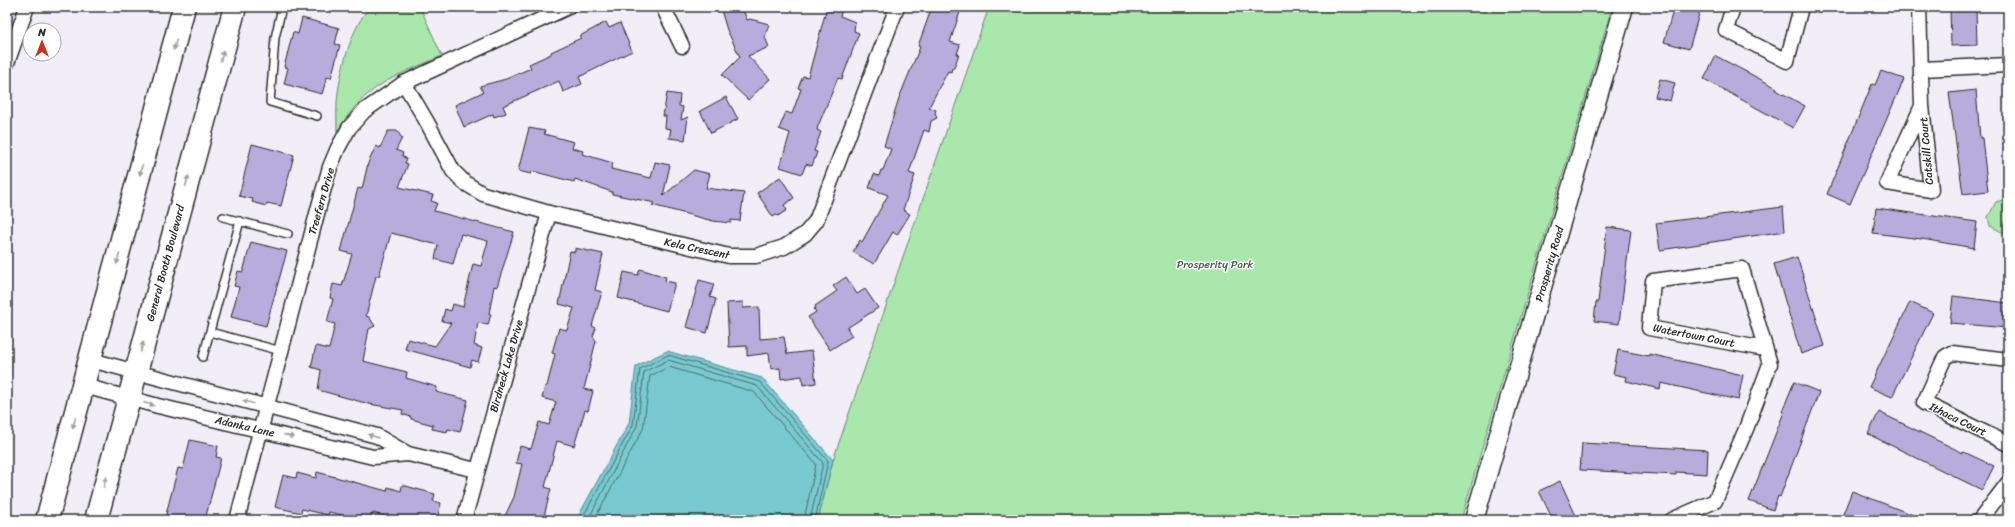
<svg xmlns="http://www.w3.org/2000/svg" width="2015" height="527" font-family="Sriracha,sans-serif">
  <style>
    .built { fill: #e0daf0 }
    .green { fill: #a9e7ad; stroke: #6a896c }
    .water { fill: #79cad0; stroke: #5a8a8e }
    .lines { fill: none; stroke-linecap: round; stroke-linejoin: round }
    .shore { stroke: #4a6b6d; stroke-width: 1 }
    .building { fill: #b8acdd; stroke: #2b2b2b }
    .service-casing { stroke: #2b2b2b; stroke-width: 10 }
    .minor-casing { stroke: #2b2b2b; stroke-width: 17 }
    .tertiary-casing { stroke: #2b2b2b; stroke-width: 21 }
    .trunk-casing { stroke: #2b2b2b; stroke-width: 25 }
    .service { stroke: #fff; stroke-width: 7 }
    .minor { stroke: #fff; stroke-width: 14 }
    .tertiary { stroke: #fff; stroke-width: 18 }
    .trunk { stroke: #fff; stroke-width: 22 }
    .oneway { fill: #a0a0a0 }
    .labels { text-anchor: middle; stroke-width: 3; stroke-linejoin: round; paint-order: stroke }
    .street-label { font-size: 11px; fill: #2b2b2b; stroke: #fff }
    .park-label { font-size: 11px; fill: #4a5a4c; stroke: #fff }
  </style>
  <rect width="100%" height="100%" fill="#f1eef8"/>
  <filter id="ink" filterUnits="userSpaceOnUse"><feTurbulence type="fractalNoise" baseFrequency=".025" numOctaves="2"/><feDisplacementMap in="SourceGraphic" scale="8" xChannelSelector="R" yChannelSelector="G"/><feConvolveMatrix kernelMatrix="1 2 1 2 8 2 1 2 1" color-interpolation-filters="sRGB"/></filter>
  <g filter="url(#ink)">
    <path class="built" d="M7,7H33L7,75Z"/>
    <g class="green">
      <path d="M370,7H420L442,56C393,77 366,84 337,132C337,119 336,105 338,92C342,66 352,26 370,7Z"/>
      <path d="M989,7H1612L1461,520H818L833,460Z"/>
      <path d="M2006,199L2008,200V235L1990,226L1988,217L1996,202Z"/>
    </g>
    <path class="water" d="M667,351L762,378L833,460L818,520H579L580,513L629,423L636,366Z"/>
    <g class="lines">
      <g class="shore">
        <path d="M583,520L584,515L633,425L640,369L668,355L760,382L828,461L815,520"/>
        <path d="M588,520L637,426L644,372L668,360L757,386L823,463L810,520"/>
        <path d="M594,520L643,429L650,376L669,367L754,392L816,464L804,520"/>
      </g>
    </g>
    <g class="building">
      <path d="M720,7H742L747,20L750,19L769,24L765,37L769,47L748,56L770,79L748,100L722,75L740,57L727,30Z"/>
      <path d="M827,7H843L840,16L855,22L854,31L859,33L842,79L838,78L818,126L817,130L821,132L814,151L817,152L812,166L806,164L802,174L780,167L790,133L779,129L786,112L792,114L801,89L798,88L803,76L808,77Z"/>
      <path d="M932,7H954L961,9L950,42L960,45L957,54H959L954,68H952L951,72L948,71L929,107L936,110L935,113L937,118L931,121L929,132L924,130L909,173L915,175L903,210L910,214L897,235L893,232L874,264L853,252L860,240L862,242L888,195L869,188L874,174L879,176L881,170H883L891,149L884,146L899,98L920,47L918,46Z"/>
      <path d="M1674,7H1701L1689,49L1664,42Z"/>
      <path d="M1950,7H1976L1977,45L1951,46Z"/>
      <path d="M302,18L339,28L335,44L340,45L331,78L327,77L322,94L284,84L288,68L284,67L293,32L298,34Z"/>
      <path d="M606,22L609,28L620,23L632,51L579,77L582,84L563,92L559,81L503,106L506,113L494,117L493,114L464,127L455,105L483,92L480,86L506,79L531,68L529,64L551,54V52L581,38L580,36Z"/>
      <path d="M1716,56L1777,88L1776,90L1805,106L1793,128L1704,79Z"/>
      <path d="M1881,71L1904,79L1850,204L1827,194L1872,84L1875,85Z"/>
      <path d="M1660,79L1675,83L1670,101L1655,97Z"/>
      <path d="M1976,90L1980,138H1982L1988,191L1963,194L1949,93Z"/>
      <path d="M667,93L680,95L679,106L683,107L681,120L688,117L685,140L669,138L671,129L665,128L666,116H663Z"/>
      <path d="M726,97L738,119L711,133L700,111Z"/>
      <path d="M529,128L545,131L544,134L574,142L572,148L583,151L582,154L613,163L611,169L651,178L655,162L670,165L663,196L694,170L710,174L706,188L744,193L740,221L731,220V223L713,221L652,205L655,203L612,194V192L575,179L574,182L532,171L531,174L518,171Z"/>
      <path d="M388,131H397L402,138L396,150L403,153L402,156L407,159L405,163L408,164L399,187L433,195L431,201L437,203L434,211L514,232L497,287L494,286L489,314H491L488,325L478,323L474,345L482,348L478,362L472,360L470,367L405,349L408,339L435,346L451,323L442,321L445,309L451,311L453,304L463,307L473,264L481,266L488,241L461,234L453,264L435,259L438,245L391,233L379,276H376L366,316L369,317L375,326L369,329L363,361L407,372L406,378L437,387L436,392L468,400L460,432L448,429L447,432L432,429L433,425L411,419V417L402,414L403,410L369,404L318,390L321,370L311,367L316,346L329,349L335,324L327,322L333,299L330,298L333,284L342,286L343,283L352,254L341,251L358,188L362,189L368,163L376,146L380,148Z"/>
      <path d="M252,144L294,155L281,206L267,203L266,206L252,202L253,199L239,196Z"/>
      <path d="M780,177L794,198L784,205L787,210L778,216L776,215L773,217L757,193Z"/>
      <path d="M1783,207L1785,231L1660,250L1656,223Z"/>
      <path d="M1876,208L1977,222L1974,248L1922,239L1873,233Z"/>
      <path d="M1607,227L1631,230L1619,324L1594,321L1596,302H1598Z"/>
      <path d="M251,242L287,251L266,326L231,317L239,287L234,286L238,271L243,272Z"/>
      <path d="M575,248L603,254L595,290L602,292L592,326L596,328L593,336L596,341L584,389L593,391L588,411L585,410L574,446L557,441L545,487L551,489L543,520H503L514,497L522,464L516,463L520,446L531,449L539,422L549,425L556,402L542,398L545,386H547L555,354L552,353L559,328L567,330L574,308L559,304L570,251L575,252Z"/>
      <path d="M1797,257L1825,346L1801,354L1774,264Z"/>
      <path d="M640,269L666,277L665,281L675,283L667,311L618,298L624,272L638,275Z"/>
      <path d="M846,277L857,294L865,289L878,308L847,328L852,336L830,350L808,317L816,312L814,309L816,308L815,306L837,291L833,286Z"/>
      <path d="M699,280L714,284L710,297L716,299L707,333L686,327Z"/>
      <path d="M1953,296L2008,303V328L1950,323Z"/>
      <path d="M743,302V308L759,307L760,339L784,337L787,354L812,351L816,383L803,385L802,376L781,379L780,368L771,369L769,353L747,356V346L729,347L727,303Z"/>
      <path d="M1910,302L1933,313L1892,397L1869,387Z"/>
      <path d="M1618,350L1649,356V354L1743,375L1738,400L1661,383L1660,389L1626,381L1627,377L1613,374Z"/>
      <path d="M1794,382L1819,392L1780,497L1778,496L1773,510L1749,501L1784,412H1782Z"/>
      <path d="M1879,412L1963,453L1964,452L1994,466L1982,490L1868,434Z"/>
      <path d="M190,440L218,446L216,457L221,458L205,520H175L165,518L178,468L183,469Z"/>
      <path d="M1582,443L1708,450L1707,474L1676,472V475L1580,470Z"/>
      <path d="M317,472L387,491L388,487L401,491L402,485L435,494L433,501L441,503L437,520H400L373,513L371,520H362L329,512L328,515L302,509L301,513L275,507L283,475L296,478L297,473L316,478Z"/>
      <path d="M1560,481L1578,520H1553L1539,491Z"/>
      <path d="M1852,491L1923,519V520H1859L1843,514Z"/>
    </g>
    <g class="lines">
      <g class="service-casing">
        <g id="service">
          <path d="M282,7L275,38L270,102L317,116"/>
          <path d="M223,217L288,234"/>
          <path d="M210,332L281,351"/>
          <path d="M203,357L240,221"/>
        </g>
      </g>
      <g class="minor-casing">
        <g id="minor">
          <path d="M663,7L682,46"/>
          <path d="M1733,7L1726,30L1787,61L1801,7"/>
          <path d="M1919,7L1922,106L1931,190L1887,183L1922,106"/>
          <path d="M7,63L27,7"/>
          <path d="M1922,69L2008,65"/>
          <path d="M404,83L427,122L453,171L465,183L483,194L549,213L729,256H756L784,247L805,234L816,221L897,7"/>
          <path d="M91,360L377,436L408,454"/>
          <path d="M2008,360L1952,353L1945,357L1924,403L2008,444"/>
          <path d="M84,386L158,406L373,457L408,454L476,470"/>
          <path d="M237,520L319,206L330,167L338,148L349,128L364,111L404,83L568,7"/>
          <path d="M464,520L549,213"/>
          <path d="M1672,520L1715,501L1746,429L1770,364L1742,269L1653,281L1649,328L1765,349"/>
          <path d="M1980,520L2008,483"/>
        </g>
      </g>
      <g class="tertiary-casing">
        <path id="tertiary" d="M1474,520L1624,7"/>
      </g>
      <g class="trunk-casing">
        <g id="trunk">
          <path d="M47,520L184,7"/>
          <path d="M96,520L235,7"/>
        </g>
      </g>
      <use href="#service" class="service"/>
      <use href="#minor" class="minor"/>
      <use href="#tertiary" class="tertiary"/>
      <use href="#trunk" class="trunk"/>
    </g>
    <defs><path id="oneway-solid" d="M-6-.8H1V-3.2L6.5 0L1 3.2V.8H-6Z"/></defs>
    <g class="oneway">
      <use href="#oneway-solid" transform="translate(175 45) rotate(105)"/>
      <use href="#oneway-solid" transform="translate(222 56) rotate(-75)"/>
      <use href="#oneway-solid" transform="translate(141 170) rotate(105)"/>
      <use href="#oneway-solid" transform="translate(187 181) rotate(-75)"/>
      <use href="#oneway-solid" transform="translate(118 259) rotate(105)"/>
      <use href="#oneway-solid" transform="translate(142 347) rotate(-75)"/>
      <use href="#oneway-solid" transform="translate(248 402) rotate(-164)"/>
      <use href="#oneway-solid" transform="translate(149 404) rotate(15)"/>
      <use href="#oneway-solid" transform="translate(74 423) rotate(105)"/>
      <use href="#oneway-solid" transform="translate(289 436) rotate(14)"/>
      <use href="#oneway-solid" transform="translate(373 436) rotate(-161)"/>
      <use href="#oneway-solid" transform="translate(105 482) rotate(-75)"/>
    </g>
  </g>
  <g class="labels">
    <g class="street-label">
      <text transform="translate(1926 151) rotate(-95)" y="4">Catskill Court</text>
      <text transform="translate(321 201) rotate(-74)" y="4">Treefern Drive</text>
      <text transform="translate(697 248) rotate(12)" y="4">Kela Crescent</text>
      <text transform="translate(165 263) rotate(-75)" y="4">General Booth Boulevard</text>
      <text transform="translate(1549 264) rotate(-74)" y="4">Prosperity Road</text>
      <text transform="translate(1694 335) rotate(11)" y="4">Watertown Court</text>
      <text transform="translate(506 366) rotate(-74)" y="4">Birdneck Lake Drive</text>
      <text transform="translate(1958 419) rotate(26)" y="4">Ithaca Court</text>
      <text transform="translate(245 426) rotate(13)" y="4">Adanka Lane</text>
    </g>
    <g class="park-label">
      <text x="1215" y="268">Prosperity Park</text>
    </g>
  </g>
  <rect width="2015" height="527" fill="none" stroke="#fff" stroke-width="24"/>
  <rect x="12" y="12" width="1991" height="503" fill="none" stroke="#2b2b2b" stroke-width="1.5" filter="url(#ink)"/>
  <g transform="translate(42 42)"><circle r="19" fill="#ffffff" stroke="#aaaaaa"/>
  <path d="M0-3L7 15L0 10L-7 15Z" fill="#c8321e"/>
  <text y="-6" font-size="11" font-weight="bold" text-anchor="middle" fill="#2b2b2b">N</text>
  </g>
</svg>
